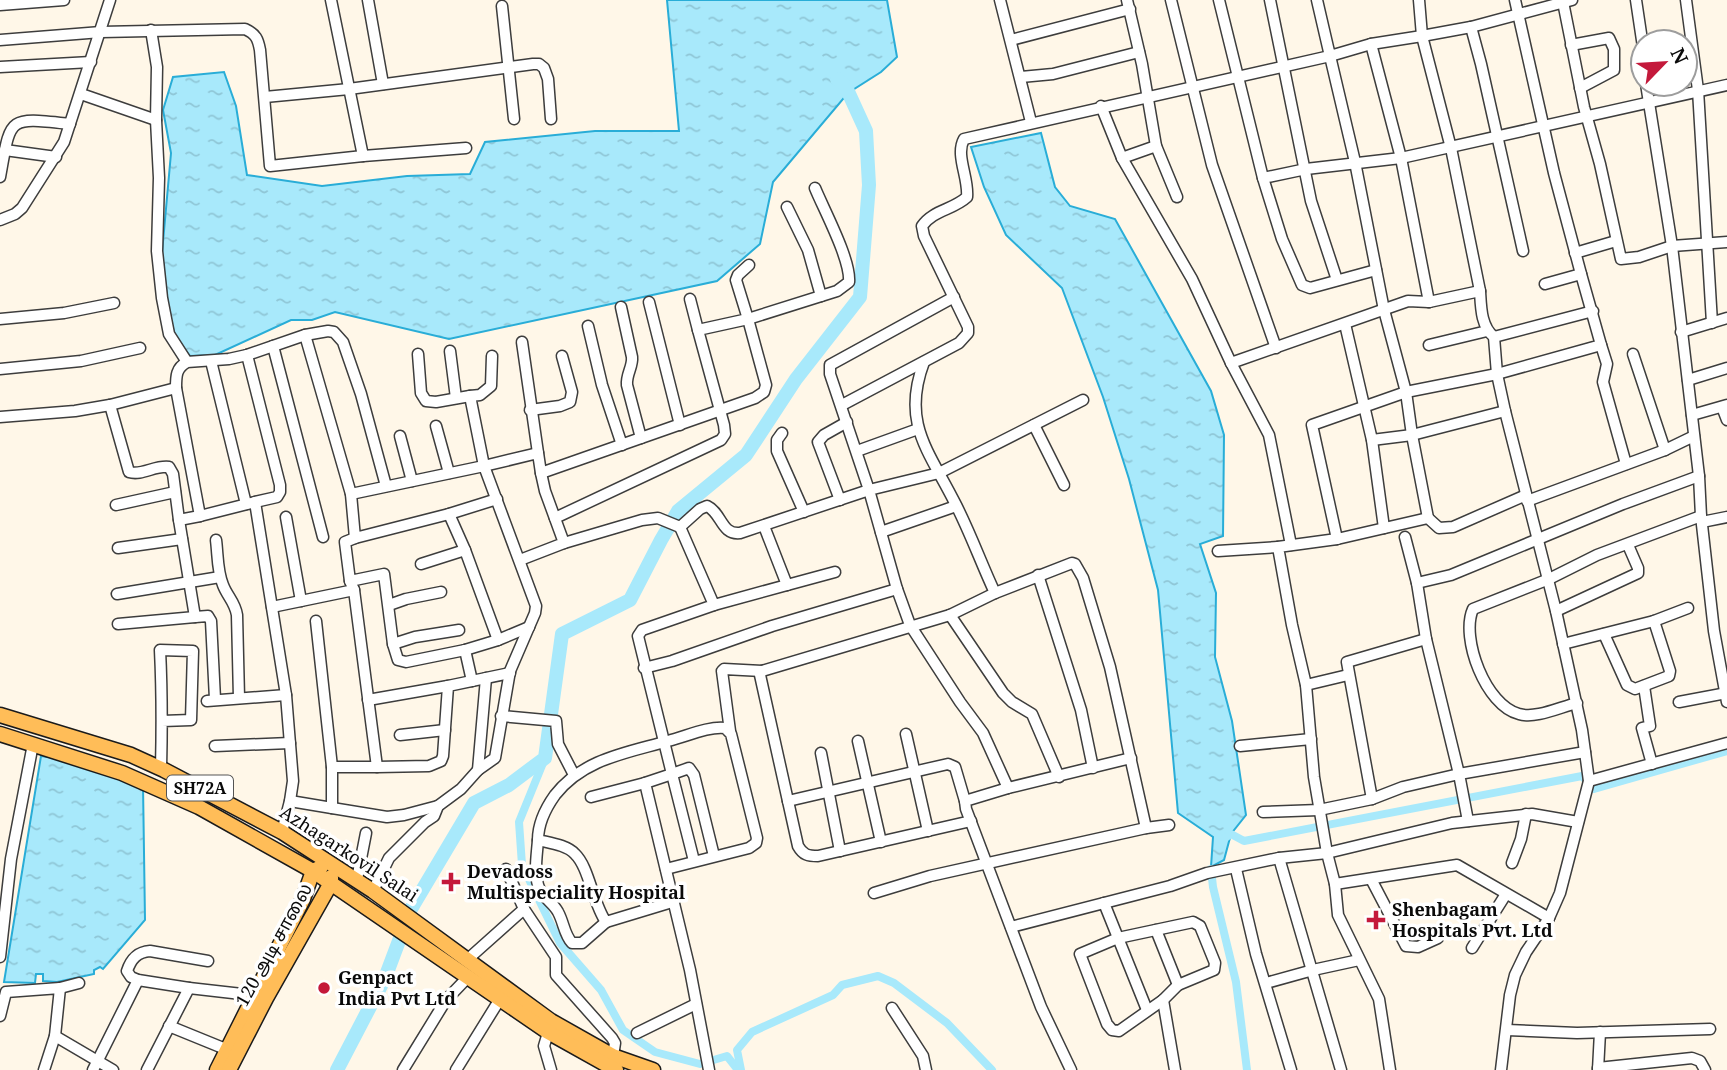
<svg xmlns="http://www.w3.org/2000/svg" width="1727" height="1070" font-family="'Noto Serif','Noto Sans Tamil',serif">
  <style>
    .water { fill: url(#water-ripples); stroke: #29add7; stroke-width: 2 }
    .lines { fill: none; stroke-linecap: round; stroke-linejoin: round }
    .canal { stroke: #a8e9fb; stroke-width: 8 }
    .river { stroke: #a8e9fb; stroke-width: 14 }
    .minor-casing { stroke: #3d3d3d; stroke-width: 13 }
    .major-casing { stroke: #1b1b1b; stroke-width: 17 }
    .minor { stroke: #fff; stroke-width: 10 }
    .major { stroke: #ffbd58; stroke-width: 14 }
    .poi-dot { fill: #c4193b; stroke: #fff; stroke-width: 2.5 }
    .labels { text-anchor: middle; stroke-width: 7; stroke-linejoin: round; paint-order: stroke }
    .shield { fill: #fff; stroke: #545454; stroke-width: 2 }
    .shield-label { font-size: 16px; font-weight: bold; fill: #0a0a0a }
    .street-label { font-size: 18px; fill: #0a0a0a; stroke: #fff }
    .poi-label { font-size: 18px; font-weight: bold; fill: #0a0a0a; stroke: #fff; text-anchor: start }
  </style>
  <defs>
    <pattern id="water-ripples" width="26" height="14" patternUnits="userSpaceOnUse" patternTransform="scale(1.75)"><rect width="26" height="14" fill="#a8e9fb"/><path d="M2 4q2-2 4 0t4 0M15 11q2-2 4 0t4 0" fill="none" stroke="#8fc6d6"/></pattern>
  </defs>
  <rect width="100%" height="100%" fill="#fff7e8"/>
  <g class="water">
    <path d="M667,0H887L897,57L881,72L848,93L773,182L760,244L717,281L449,339L335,312L312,320H291L215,355L190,356L176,339L169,314L162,253L171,153L163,110L173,77L224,72L236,106L247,175L322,186L407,176L470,174L485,142L595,131H679Z"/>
    <path d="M1041,133L1055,187L1070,206L1115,219L1211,391L1224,435L1223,536L1200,544L1216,593L1215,657L1232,721L1246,815L1231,834L1224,860L1211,867L1213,837L1178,813L1158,590L1129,479L1103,397L1062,288L1006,235L984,187L971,147Z"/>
    <path d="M49,752L143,785L145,920L103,969L100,967L94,970V974L57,982L43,981V974H36L35,983L4,982L41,756L47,757Z"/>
  </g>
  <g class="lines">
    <g class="canal">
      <path d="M545,758L519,822L522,865L560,943L601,990L623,1030L655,1052L700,1064L727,1056L738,1070"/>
      <path d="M1222,840L1231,834L1244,841L1582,776L1594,789L1727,751"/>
      <path d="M1211,869L1213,887L1236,982L1247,1070"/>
      <path d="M741,1070L737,1050L752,1032L833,995L842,985L878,976L894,983L947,1023L992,1070"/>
    </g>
    <path class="river" d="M337,1070L385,978L411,909L474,803L509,785L545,758L562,634L630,600L661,540L678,511L746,455L796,379L860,297L869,185L866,131L845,85L837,79"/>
    <g class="minor-casing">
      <g id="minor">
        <path d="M331,0L363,156L466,148"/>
        <path d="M368,0L383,84"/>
        <path d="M1000,0L1031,122"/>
        <path d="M1127,0L1142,64L1156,146L1177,197"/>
        <path d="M1171,0L1212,165L1276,348"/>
        <path d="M1219,0L1263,178"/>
        <path d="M1270,0L1311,201L1337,280"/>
        <path d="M1317,0L1330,56L1371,44L1422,36L1451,148L1480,291C1481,308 1481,326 1494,337L1497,374L1505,411L1556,611L1582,730L1589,781L1560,893L1549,918L1526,952L1515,975L1510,995L1501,1070"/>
        <path d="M1419,0L1422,36L1471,27L1572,0"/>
        <path d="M1515,0L1554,173L1581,274"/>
        <path d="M1636,0L1643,47"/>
        <path d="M1686,0L1698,90L1712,323"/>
        <path d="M1563,2L1584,107L1600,164L1621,259L1639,257L1672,246L1727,242"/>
        <path d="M0,5L64,0"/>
        <path d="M502,6L514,119"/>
        <path d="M1471,27L1481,64L1523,251"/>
        <path d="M151,30L157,67L156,120L159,178L157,251L162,298L169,334L187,362"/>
        <path d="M0,40L101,32L245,29C256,34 258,39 260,50L270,166L363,156"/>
        <path d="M1011,40L1130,9"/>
        <path d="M1371,44L1401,158L1429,302"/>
        <path d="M1571,45L1609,38L1614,49V70L1580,88"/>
        <path d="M0,67L91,62"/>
        <path d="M1021,77L1053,74L1139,52"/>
        <path d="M1646,84L1672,246L1699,476L1701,516L1714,631L1727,702"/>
        <path d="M81,94L156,120"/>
        <path d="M265,97L349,89L533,64H539L544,68L548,79L551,119"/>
        <path d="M1101,106L1122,158L1192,279L1231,363L1269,435L1291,545"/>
        <path d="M5,150L56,157"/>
        <path d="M1122,158L1156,146"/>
        <path d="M0,177C11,116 7,117 70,124"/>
        <path d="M787,207L808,250L821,296"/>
        <path d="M0,220L15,214L22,208L64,142L110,0"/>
        <path d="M1575,253L1616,241"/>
        <path d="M1376,270L1310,288L1302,285L1282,239L1263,178L1306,169L1401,158L1727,85"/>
        <path d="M690,299L698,330"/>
        <path d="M649,302L680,425"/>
        <path d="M621,307L632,357C633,367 626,374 627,385L641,438"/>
        <path d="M0,319L64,313L114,303"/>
        <path d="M1345,324L1372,440L1384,528"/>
        <path d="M588,326L602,385L622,445"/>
        <path d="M1681,332L1727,318"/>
        <path d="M305,335L351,494L355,538L449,514L497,499"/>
        <path d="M1494,337L1593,311"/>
        <path d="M522,342L538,453"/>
        <path d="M1429,345L1487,331"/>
        <path d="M1601,345L1607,364L1603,382L1626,464"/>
        <path d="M273,346L323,537"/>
        <path d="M450,351L456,398"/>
        <path d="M418,354L421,393L426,401L436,402L470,396"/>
        <path d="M1633,354L1665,450"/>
        <path d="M247,355L280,485V492L277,497L255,502"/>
        <path d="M492,356L491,386L480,395L470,396L484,466L538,453L541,473L755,398L764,392L766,385L748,319L837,291L849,282C851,260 824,210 815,188"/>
        <path d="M211,361L246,504"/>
        <path d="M924,362C901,423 929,451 955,503C970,532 981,563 995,593"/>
        <path d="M1231,363L1408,301L1429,302L1480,291"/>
        <path d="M0,369L81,361L140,348"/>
        <path d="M1688,380L1727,368"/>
        <path d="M176,388L200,516L255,502L286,695L293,781L290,801L282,832"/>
        <path d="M110,405L129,472C142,476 155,465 169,467L173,474L179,520L200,516"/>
        <path d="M842,405L959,343L968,333V327L924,236L922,226C933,210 953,210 967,197C969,178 955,155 964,139L1330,56L1355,162L1384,310L1406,392L1412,435L1428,518"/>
        <path d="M1722,407L1727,420"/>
        <path d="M530,410L560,406L570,402L572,392L562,356"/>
        <path d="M1692,415L1727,405"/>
        <path d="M0,417L75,411L110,405L176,388C176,376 176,368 187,362L229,359L247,355L305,335L328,331L334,332L343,342L361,394L386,486"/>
        <path d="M1034,425L1064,485"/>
        <path d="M436,426L449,473"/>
        <path d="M782,433L777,440V451L804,512"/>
        <path d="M400,436L412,481"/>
        <path d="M1372,440L1412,435L1505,411"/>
        <path d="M857,451L918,429"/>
        <path d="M351,494L484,466L536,606L535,613L510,671L495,758L478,770L461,789L438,806L434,816L425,822L389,858L373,891"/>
        <path d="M840,500L818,442L824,435L847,422"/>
        <path d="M1527,501L1665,450L1694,436"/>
        <path d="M116,505L175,492"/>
        <path d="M449,514L465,550L498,640L529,627"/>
        <path d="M286,517L301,601"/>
        <path d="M555,518L721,440L725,434L724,425L698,330L748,319L736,280L738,275L749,265"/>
        <path d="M1702,522L1727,517"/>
        <path d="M680,527L714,605L642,630L638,636L672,774L645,783L690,970L709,1070"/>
        <path d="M881,532L956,506"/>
        <path d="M355,538L345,542L350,581L384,574L393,644L398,660L406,662L465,650L498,640"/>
        <path d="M1337,539L1312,425L1406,392L1497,374L1601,345L1581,274L1545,284"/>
        <path d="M216,540C218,555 217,571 223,585C227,596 235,602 237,615L239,698"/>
        <path d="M564,543L642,520L658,518L680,527L700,509L707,506C722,513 721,535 740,533L869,490L830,374V365L954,297"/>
        <path d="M118,548L182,539"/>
        <path d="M1218,551L1278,547"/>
        <path d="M520,560L564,543L545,491L541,473"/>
        <path d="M421,564L465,550"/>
        <path d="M1038,575L1081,710L1093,768"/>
        <path d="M1417,583L1451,575L1623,504L1699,476"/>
        <path d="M787,585L835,572"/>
        <path d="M117,594L220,577"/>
        <path d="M389,605L406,599L441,592"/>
        <path d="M714,605L787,585L764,526"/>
        <path d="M272,607L354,590"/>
        <path d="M1556,611L1638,573V568L1628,545"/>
        <path d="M950,615L1003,693L1012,702L1032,714L1059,777"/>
        <path d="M195,617L208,616L211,621L215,699"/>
        <path d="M316,621L332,767"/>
        <path d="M118,624L195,617L179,520"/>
        <path d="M1604,634L1627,685L1635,689L1669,676L1670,671L1654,621"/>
        <path d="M393,644L415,637L459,630"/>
        <path d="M1563,644L1654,621L1688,608"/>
        <path d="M465,650L472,681"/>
        <path d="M644,668L672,661L772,626L897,589"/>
        <path d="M1306,685L1348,675"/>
        <path d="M1644,686L1650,726L1642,728L1652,764"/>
        <path d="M368,700L448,686"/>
        <path d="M207,701L286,695"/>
        <path d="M1679,702L1727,693"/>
        <path d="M1577,703C1560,707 1536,719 1519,714C1486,706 1460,638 1473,609L1549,579L1597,555L1701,516"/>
        <path d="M501,716L556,721L558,744L574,775"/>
        <path d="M730,731L722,671L724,669L762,671"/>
        <path d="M906,734L928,831"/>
        <path d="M400,735L445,730"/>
        <path d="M858,741L881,842"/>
        <path d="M215,746L290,743"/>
        <path d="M1240,746L1311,739"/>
        <path d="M821,753L840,851"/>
        <path d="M377,767L429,766L441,761L443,756L448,686L510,673"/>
        <path d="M161,768C162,729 162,690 160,650L193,651L191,720L162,721"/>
        <path d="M478,770L486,678"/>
        <path d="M1589,781L1727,743"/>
        <path d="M1008,788L1131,758"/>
        <path d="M591,797L645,783"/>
        <path d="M1372,799L1347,662L1426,639"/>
        <path d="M290,801L332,808V767H377L354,590L350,581"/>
        <path d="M788,801L948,764L955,767L965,801"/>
        <path d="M332,808L387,817L404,815L438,806"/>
        <path d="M1263,812L1319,810L1372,799L1403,787L1459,774L1426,639L1417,583L1405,537"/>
        <path d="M971,821L818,856C808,856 803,855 798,846L760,675L762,671L950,615L995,593L1072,563L1075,564L1083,578L1110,667L1146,828"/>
        <path d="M1468,821L1459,774L1585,752"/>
        <path d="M538,840C537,855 533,876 540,890C545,899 554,904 558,912C564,923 564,934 572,943H582L606,922"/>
        <path d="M1279,858L1341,1070"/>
        <path d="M694,861L672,774L689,768L694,775L714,856"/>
        <path d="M1512,863L1521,839L1526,814"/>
        <path d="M506,869L524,909L556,957V975L612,1038L615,1043L613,1056"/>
        <path d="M666,869L749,848L756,843L757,838L731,734L725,728C708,726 685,737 668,741C626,753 583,759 555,795C545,809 538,823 538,840C550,843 567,845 575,854C589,867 593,904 606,922L672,902"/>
        <path d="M1236,869L1256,954L1291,1070"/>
        <path d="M357,879L366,833"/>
        <path d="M1371,879L1406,946L1418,947L1438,938"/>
        <path d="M1335,884L1457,865L1549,918"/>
        <path d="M874,893L930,876L1146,828L1169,825"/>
        <path d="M1104,903L1147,1010"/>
        <path d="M1193,922L1200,926L1215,963L1214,970L1178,985L1163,1000L1119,1031L1112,1030L1107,1024L1080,954L1118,938Z"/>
        <path d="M1011,927L1170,886L1207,873L1279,858L1327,853L1452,823L1532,814L1578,822"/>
        <path d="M1156,930L1178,985"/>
        <path d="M1472,948L1506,894"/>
        <path d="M0,957L11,859L33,744"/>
        <path d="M468,959L524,909"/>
        <path d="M1266,983L1313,970L1359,960"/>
        <path d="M60,988L79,983"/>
        <path d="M189,988L259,996"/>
        <path d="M1163,1000L1175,1070"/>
        <path d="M892,1008L923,1056L926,1070"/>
        <path d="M0,1016L6,992L60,988L55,1036L44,1070"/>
        <path d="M169,1026L228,1050"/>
        <path d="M550,1026L544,1046L551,1070"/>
        <path d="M1507,1030L1577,1033L1710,1029"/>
        <path d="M637,1033L696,1004"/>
        <path d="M55,1036L113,1070"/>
        <path d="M1598,1068L1692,1058L1700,1061L1705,1070"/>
        <path d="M93,1070L138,980"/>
        <path d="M147,1070L189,988L138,980L131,977L127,971C131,959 137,952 150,951L208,961"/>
        <path d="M403,1070L446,1000L469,976"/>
        <path d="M456,1070L500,999"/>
        <path d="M1071,1070L1041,1007L966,809L965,801L1008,788L983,733L960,702L910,625L897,589L869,490L939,473L1083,400"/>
        <path d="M1390,1070L1379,999L1338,915L1335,884L1327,853L1314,777L1306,685L1292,625L1278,547L1337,539L1428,518L1439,528L1453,527L1526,495"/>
        <path d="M1598,1070L1600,1032"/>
      </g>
    </g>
    <g class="major-casing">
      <g id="major">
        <path d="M0,715L131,755L164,770L282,832L373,891L551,1021L613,1056L653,1070"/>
        <path d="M0,734L122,773L199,807L313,871L548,1032L616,1070"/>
        <path d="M217,1070L303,899L313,871L321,867"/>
        <path d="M229,1070L266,998L331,883V877"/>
      </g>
    </g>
    <use href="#minor" class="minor"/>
    <use href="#major" class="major"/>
  </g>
  <g class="poi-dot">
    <path d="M447.5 871.5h7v7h7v7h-7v7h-7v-7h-7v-7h7z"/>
    <path d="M1372.5 909.5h7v7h7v7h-7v7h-7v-7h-7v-7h7z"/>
    <circle cx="324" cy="988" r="7"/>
  </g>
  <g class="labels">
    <rect class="shield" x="167" y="775.5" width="66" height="25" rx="5"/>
    <g class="shield-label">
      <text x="200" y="794">SH72A</text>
    </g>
    <g class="street-label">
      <text transform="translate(349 854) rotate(33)" y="6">Azhagarkovil Salai</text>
      <text transform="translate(274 945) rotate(-61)" y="6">120 அடி சாலை</text>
    </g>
    <g class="poi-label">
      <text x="467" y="878">Devadoss<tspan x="467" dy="21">Multispeciality Hospital</tspan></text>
      <text x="1392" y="916">Shenbagam<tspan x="1392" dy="21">Hospitals Pvt. Ltd</tspan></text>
      <text x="338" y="984">Genpact<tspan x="338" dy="21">India Pvt Ltd</tspan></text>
    </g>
  </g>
  <g transform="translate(1664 63) rotate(65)"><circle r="33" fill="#ffffff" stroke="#9d9d9d" stroke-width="2"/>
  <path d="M0-5L12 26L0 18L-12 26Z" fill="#c4193b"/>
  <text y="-10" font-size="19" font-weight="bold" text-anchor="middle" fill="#0a0a0a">N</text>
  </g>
</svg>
